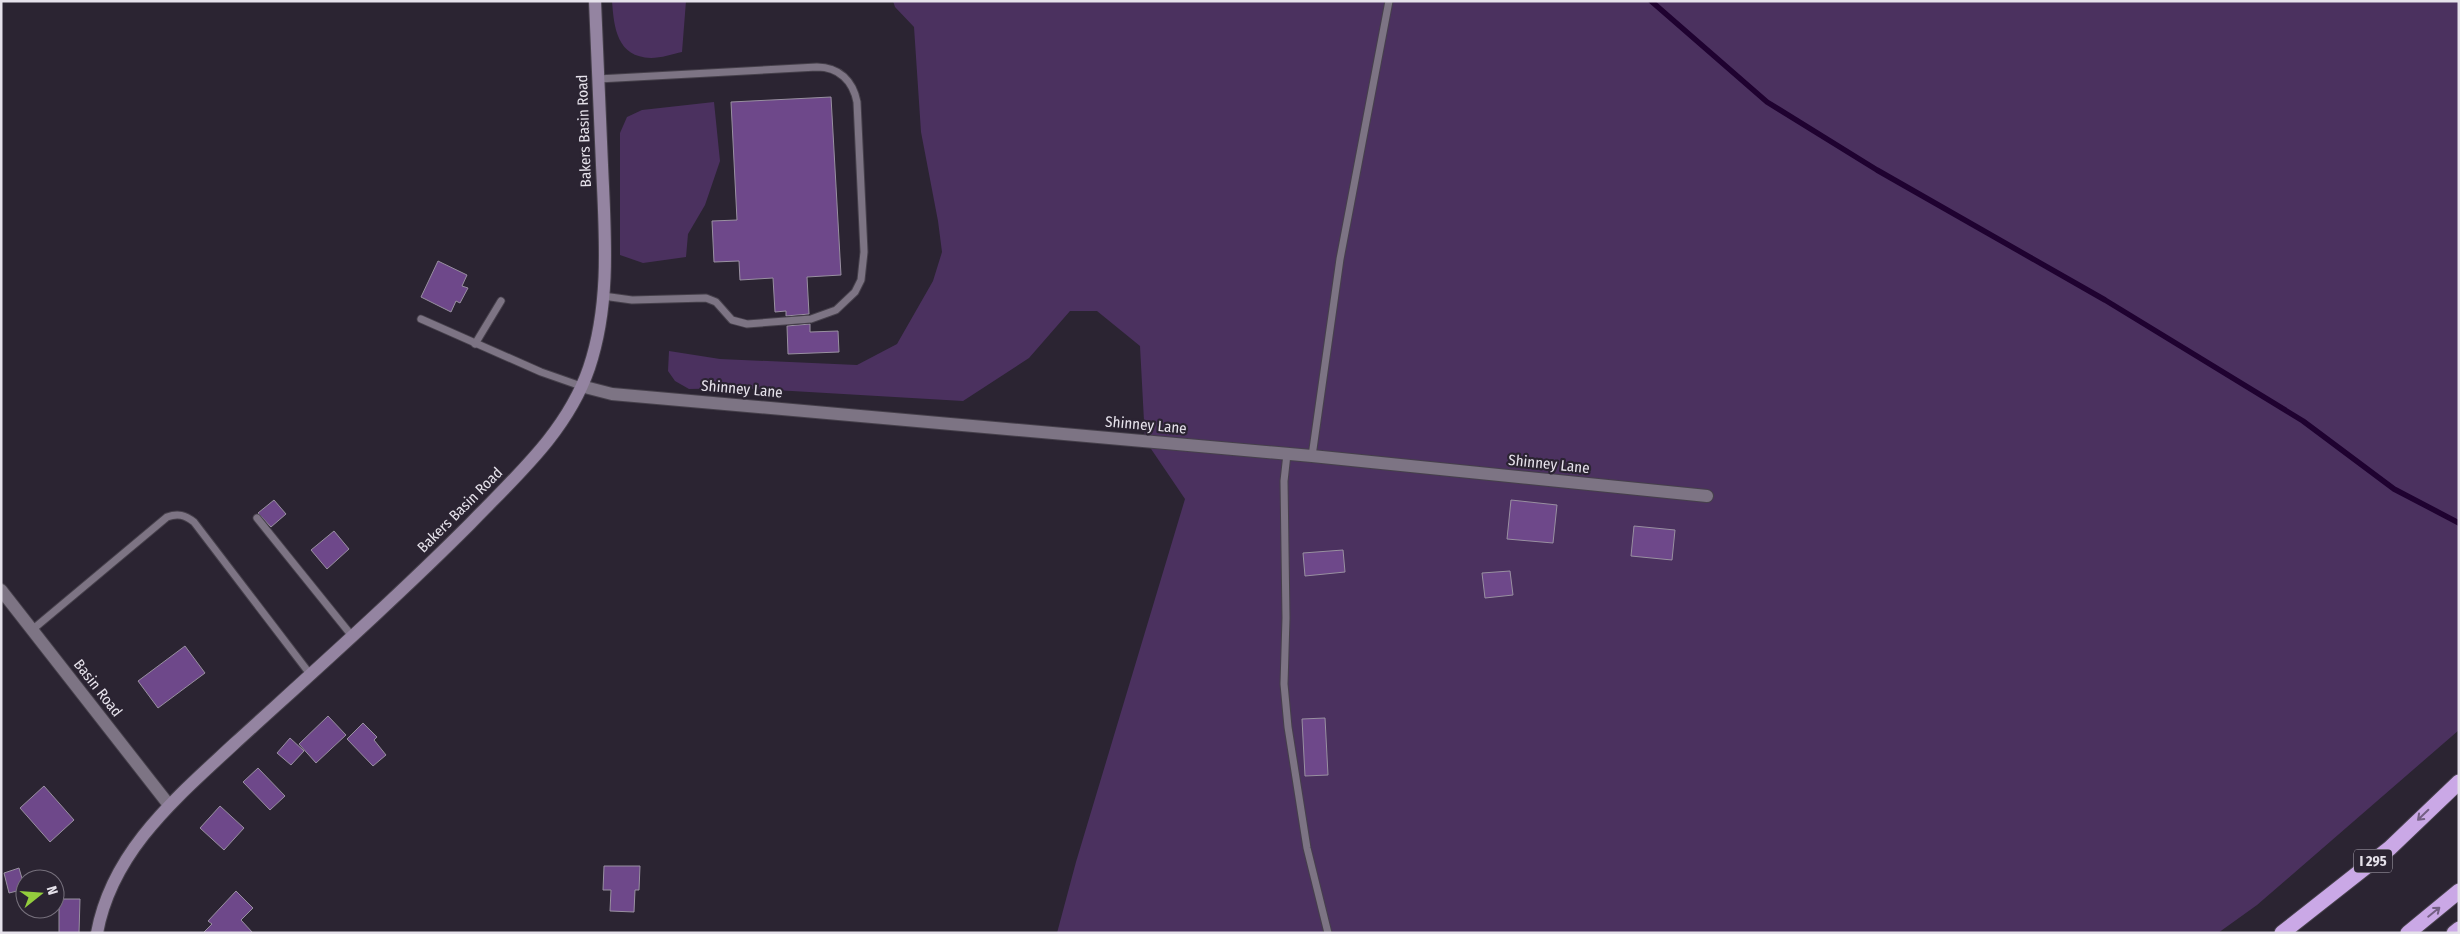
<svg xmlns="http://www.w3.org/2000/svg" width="2460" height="934" font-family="'Fira Sans Condensed',sans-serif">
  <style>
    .green { fill: #4b315f }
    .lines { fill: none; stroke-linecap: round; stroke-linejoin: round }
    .stream { stroke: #1f0230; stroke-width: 5.5 }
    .building { fill: #6e488a; stroke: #9990a1 }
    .lane-casing { stroke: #46404b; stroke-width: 9 }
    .street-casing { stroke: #46404b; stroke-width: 14 }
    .secondary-casing { stroke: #46404b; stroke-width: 14 }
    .highway-casing { stroke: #46404b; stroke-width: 17 }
    .lane { stroke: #7d7484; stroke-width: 7 }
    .street { stroke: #7d7484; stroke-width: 12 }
    .secondary { stroke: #9484a1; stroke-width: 12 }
    .highway { stroke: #caa8e6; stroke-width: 15 }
    .oneway { stroke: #735f83 }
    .labels { text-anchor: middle; stroke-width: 4.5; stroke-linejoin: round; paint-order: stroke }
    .shield { fill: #2b2432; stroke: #aea9b4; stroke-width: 1 }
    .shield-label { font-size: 14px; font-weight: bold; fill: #e6e2eb }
    .street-label { font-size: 15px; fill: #e6e2eb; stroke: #2b2432 }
  </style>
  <rect width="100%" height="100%" fill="#2b2432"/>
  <g class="green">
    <path d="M612,1H686L682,52C673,54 661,58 651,58C617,57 614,28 612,1Z"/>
    <path d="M893,1H2459V730L2257,905L2218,933H1057L1076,862L1185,499L1145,440L1140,346L1097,311H1070L1029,358L963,401L740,388L689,389L675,381L668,371L669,351L720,359L857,365L897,344L933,281L942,252L938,221L921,132L914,27L895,7Z"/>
    <path d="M714,102L720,161L705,205L688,234L686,257L643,263L620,255V133L627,117L642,110Z"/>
  </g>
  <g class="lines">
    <path class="stream" d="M1651,1L1767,102L1877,170L2105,300L2303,421L2394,489L2459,523"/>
  </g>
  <g class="building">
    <path d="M831,97L841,275L807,277L809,314L786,316V311L775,312L773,278L740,280L739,261L714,262L712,221L737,220L731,102Z"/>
    <path d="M438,261L467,275L462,286L468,288L460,303L456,301L451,312L421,297Z"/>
    <path d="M810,324V332L838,331L839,352L788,354L787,326Z"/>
    <path d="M274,500L286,514L271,527L258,513Z"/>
    <path d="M1511,500L1557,505L1553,543L1507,539Z"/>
    <path d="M1634,526L1675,530L1672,560L1631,556Z"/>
    <path d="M334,531L349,549L327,569L311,550Z"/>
    <path d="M1343,550L1345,572L1305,576L1303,553Z"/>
    <path d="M1510,571L1513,595L1485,598L1482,573Z"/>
    <path d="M185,646L205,673L158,708L138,681Z"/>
    <path d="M328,716L346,735L316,763L299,744Z"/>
    <path d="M1325,718L1328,775L1305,776L1302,719Z"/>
    <path d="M363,723L377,737L374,740L386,755L373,766L347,739Z"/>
    <path d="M290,738L304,751L291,765L277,753Z"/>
    <path d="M258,768L285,796L270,810L243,782Z"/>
    <path d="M44,786L74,820L50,842L20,808Z"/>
    <path d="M220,806L244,828L224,850L200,828Z"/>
    <path d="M604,866H640L639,890H635L634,912L610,911L611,890H603Z"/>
    <path d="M19,868L25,889L9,893L4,873Z"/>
    <path d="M236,891L253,908L241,920L253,933H203L212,924L208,921Z"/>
    <path d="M59,899H80L79,933H59Z"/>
  </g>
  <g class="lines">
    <g class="lane-casing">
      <g id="lane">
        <path d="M598,79L817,67C839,67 853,81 857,102L864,252L861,280L855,292L836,310L811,319L747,324L732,320L716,302L706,298L632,300L603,296"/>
        <path d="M421,319L541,372L581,386"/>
        <path d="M475,344L501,301"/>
        <path d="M1287,454L1284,481L1286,618L1284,684L1288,727L1307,848L1328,933"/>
        <path d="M1312,456L1340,259L1389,1"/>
        <path d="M257,518L352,636"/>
        <path d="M32,630L167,517C178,513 185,515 194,522L310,674"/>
      </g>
    </g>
    <g class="street-casing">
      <g id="street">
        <path d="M581,386L612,394L1312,456L1707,496"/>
        <path d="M1,590L169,805"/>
      </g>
    </g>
    <g class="secondary-casing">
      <path id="secondary" d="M97,933C112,851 176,798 234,744C313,672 394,600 470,524C516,476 567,432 589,368C611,303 605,233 602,165C600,111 597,56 595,1"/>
    </g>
    <g class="highway-casing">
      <g id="highway">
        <path d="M2282,933L2390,848L2459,782"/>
        <path d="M2408,933L2459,891"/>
        <path d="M2454,933L2459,929"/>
      </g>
    </g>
    <use href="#lane" class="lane"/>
    <use href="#street" class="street"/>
    <use href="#secondary" class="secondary"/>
    <use href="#highway" class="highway"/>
  </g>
  <defs><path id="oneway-shaft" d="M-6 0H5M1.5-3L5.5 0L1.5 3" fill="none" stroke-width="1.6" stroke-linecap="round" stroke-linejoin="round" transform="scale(1.25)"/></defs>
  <g class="oneway">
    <use href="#oneway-shaft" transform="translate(2423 815) rotate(136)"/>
    <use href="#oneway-shaft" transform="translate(2434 912) rotate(-39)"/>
  </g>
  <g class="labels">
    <rect class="shield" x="2354" y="849.5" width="38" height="23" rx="4"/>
    <g class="shield-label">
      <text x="2373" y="866">I 295</text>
    </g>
    <g class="street-label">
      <text transform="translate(584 131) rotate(-92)" y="5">Bakers Basin Road</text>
      <text transform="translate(742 389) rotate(5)" y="5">Shinney Lane</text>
      <text transform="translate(1146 425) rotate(5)" y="5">Shinney Lane</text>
      <text transform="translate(1549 464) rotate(6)" y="5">Shinney Lane</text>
      <text transform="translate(460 510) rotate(-45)" y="5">Bakers Basin Road</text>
      <text transform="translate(98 688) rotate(52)" y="5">Basin Road</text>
    </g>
  </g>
  <rect width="2460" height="934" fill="none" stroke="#e6e2eb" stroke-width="5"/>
  <g transform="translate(40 894) rotate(73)"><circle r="24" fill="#2b2432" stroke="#76707c"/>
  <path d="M0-4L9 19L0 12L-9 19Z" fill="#93cd3d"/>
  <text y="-8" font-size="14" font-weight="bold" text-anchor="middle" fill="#e6e2eb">N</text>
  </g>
</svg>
